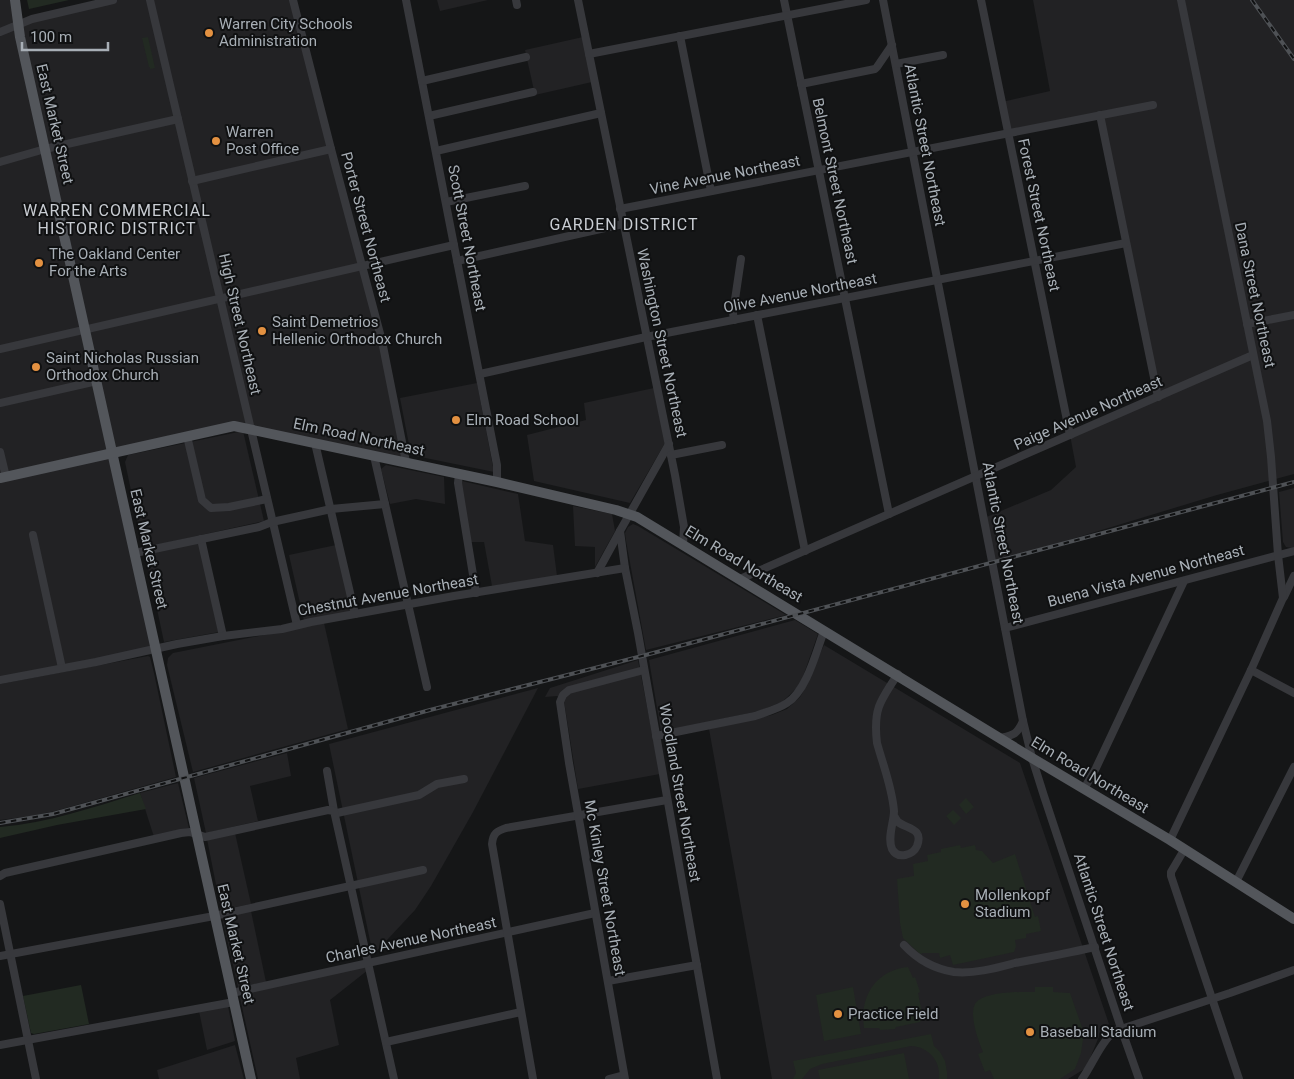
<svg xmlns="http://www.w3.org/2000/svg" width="1294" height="1079" font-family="Roboto,sans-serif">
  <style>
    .built { fill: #222224 }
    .green { fill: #222a22 }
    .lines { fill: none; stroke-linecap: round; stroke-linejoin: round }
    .minor { stroke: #37383c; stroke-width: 8 }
    .major { stroke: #53565b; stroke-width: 10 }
    .rail-casing { stroke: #4e5155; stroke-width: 4 }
    .rail { stroke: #101112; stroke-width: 2; stroke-dasharray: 5.5; stroke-linecap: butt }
    .poi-dot { fill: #e39141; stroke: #101112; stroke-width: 2 }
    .labels { text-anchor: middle; stroke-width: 4; stroke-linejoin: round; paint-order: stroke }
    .poi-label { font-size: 15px; fill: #a8afb6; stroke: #101112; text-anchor: start }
    .street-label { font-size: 15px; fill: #a8afb6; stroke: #101112 }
    .neighbourhood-label { font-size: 16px; letter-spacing: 1px; fill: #c9cdd3; stroke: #101112 }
  </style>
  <rect width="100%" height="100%" fill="#151617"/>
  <g class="built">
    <path d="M0,0H15L18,25L113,0H293L382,341L406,462L242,426L113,453L156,649L0,680Z"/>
    <path d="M437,0H488L440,11Z"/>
    <path d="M1033,0H1294V474L1217,495L993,563L984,518L1051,490L1076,467L1070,435L1158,397L1101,116L1008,133L1002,102L1050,91Z"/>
    <path d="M583,37L592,82L535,95L525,50Z"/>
    <path d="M477,383L494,472L411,455L400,398Z"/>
    <path d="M654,388L665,443L630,503L534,481L527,435L586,420L584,403Z"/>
    <path d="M243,431L264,521L143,548L125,462L128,455Z"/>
    <path d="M386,465L444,477L445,504L416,499L390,504L381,469Z"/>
    <path d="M462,481L518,494L525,541L553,545L557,576L492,586L484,542H469L461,487Z"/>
    <path d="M1294,488V547L1292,548L1286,547L1283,542L1279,492Z"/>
    <path d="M573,506L612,514L615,531L595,567V547L575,546Z"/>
    <path d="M633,524L638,526L786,615L646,650L626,541L625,533L628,527Z"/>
    <path d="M199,542L219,632L164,642L145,553Z"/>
    <path d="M336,545L352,612L304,621L289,555Z"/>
    <path d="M795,620L818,634L800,685L782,702L759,711L661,732L649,660Z"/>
    <path d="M324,623L348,729L193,772L167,665L168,658L173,653Z"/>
    <path d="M824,645L1020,763L1109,1024L1100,1034L1086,1068L1068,1079H772L709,729L772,715L787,709L800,697L804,690Z"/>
    <path d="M148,656L150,657L154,673L176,777L55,811L31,816L0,820V684Z"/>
    <path d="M638,660L660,774L578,789L564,701L557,696L545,697L550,688Z"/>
    <path d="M538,688L473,812L431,886L415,910L373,955L329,744Z"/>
    <path d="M287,753L291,776L250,786L258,821L206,833L194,778Z"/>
    <path d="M178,783L189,828L154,837L140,793Z"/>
    <path d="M235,833L251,904L221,910L207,839Z"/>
    <path d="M251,911L266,982L238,987L222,917Z"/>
    <path d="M367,965L368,970L330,1000L339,1045L296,1058L300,1079H258L240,998L242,994Z"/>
    <path d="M228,1006L235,1041L207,1050L199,1011Z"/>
    <path d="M235,1045L244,1079H159L157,1070Z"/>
  </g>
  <g class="green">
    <path d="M27,0H69L29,9Z"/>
    <path d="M148,37L155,68L150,69V67H149L142,38Z"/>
    <path d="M140,793L146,809L57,825L0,838V827C48,823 94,807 140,793Z"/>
    <path d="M966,798L974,807L966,814L959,805Z"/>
    <path d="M953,810L961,818L954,825L946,816Z"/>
    <path d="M960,845L961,848L975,845L976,850L982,851L993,863L1015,854L1035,917L1038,916L1041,931L1026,934V938L1015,940L1016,946L1014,952L953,965L950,955L940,958L939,953H923L920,954L903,938L900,923L897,879L914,876L913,864L928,861L927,855L941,852V849Z"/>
    <path d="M908,967L913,978L915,977L920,992L918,993L923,1018L920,1022L896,1027L895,1029L880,1030L879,1028H864C859,997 876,970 908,967Z"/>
    <path d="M81,985L89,1024L34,1034L31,1033L23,996Z"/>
    <path d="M853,987L861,1034L824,1041L816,995Z"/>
    <path d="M1035,987H1053V992L1070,993L1084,1033L1081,1053L1075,1069L1060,1079H994L990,1070L985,1072L978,1054L983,1052C978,1041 969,1014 975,1004C983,991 1021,992 1035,992Z"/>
    <path d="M931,1034L934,1046L940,1052L945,1061L947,1072V1079H939C941,1061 929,1047 911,1046L822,1064L810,1069L802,1079H793L796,1073L793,1061Z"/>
    <path d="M904,1053L909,1079H820L818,1070Z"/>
  </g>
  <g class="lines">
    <g class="minor">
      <path d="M150,0L297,625"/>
      <path d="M293,0L331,149L382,341L406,462"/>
      <path d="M406,0L497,465V482"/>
      <path d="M516,0L517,5"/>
      <path d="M578,0L675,475L684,527L683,545"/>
      <path d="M784,0L889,514"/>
      <path d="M883,0L1023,721L1032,758L1044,796L1121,1028L1139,1079"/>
      <path d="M981,0L1070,435"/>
      <path d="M0,32L32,19L113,0"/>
      <path d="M680,36L711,191"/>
      <path d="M589,54L866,0"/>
      <path d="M896,64L943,55"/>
      <path d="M422,81L526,57"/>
      <path d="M801,84L875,69L877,67L892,45"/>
      <path d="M1100,115L1158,397"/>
      <path d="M429,116L533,92"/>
      <path d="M436,151L601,113"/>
      <path d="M0,162L45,149L178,119"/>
      <path d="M192,181L331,149"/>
      <path d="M446,202L525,186"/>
      <path d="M620,209L1153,105"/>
      <path d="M457,261L623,224"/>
      <path d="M757,315L805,551"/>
      <path d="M734,320L733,313L741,259"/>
      <path d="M1247,324L1294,315"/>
      <path d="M0,349L454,245"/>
      <path d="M480,374L646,337L1126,243"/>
      <path d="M0,403L97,381"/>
      <path d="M187,436L202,500L211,508L229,507L267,499"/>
      <path d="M315,443L355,614"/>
      <path d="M669,444L620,531L625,568L638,633L717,1079"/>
      <path d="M0,452L6,477"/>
      <path d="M671,455L722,445"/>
      <path d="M374,456L427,687"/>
      <path d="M459,474L458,483L476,593"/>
      <path d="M33,535L62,668"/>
      <path d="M201,539L223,636"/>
      <path d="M135,553L259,527L272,522L331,509L385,504"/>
      <path d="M597,573L620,531"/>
      <path d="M740,579L1253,355"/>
      <path d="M1284,597L1294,576"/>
      <path d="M1005,628L1294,551"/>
      <path d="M1251,670L1294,693"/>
      <path d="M0,680L96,662L177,644L223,636L282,629L311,622L454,596L625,568"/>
      <path d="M656,736L755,716C766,712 778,709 787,703C807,690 816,652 824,631"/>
      <path d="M1000,738C1013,735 1017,735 1023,721"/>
      <path d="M327,771L334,811L337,813L419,795L437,784L464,779"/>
      <path d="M1084,789L1096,768L1184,581"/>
      <path d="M894,816C895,817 897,821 898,822C907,829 924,828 917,846C913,855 898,860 892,849C887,838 894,822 894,811C892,787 883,765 877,743C873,709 880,701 898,674"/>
      <path d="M1170,840L1251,670L1283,598L1278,555L1271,457L1267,421L1181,0"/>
      <path d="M1184,850L1171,872V876L1239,1079"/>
      <path d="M0,876L5,873L181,833L190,832L205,837L328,810L334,811L394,1079"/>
      <path d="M1236,882L1294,767"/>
      <path d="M0,904L36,1079"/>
      <path d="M904,945C917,959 935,969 954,972C975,974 996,968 1015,963C1042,958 1068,953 1095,947"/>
      <path d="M0,956L214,916L423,870"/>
      <path d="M608,981L697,965"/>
      <path d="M232,993L595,913"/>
      <path d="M386,1042L521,1012"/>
      <path d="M0,1045L234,1002"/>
      <path d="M533,1079L492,844C493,833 497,831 506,828L667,800"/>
      <path d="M609,1079L624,1075"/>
      <path d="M625,1079L569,763L560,702L563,695L569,690L644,670"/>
      <path d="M1082,1079C1092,1065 1102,1040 1115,1031L1230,993L1294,970"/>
    </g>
    <g class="major">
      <path d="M15,0L20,37L251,1079"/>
      <path d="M0,478L234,426L497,482L616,510L637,517L683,545L1032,758L1170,840L1294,919"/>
    </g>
    <g class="rail-casing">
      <g id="rail">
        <path d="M1252,0L1294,59"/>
        <path d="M0,823L53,814L430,710L642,656L1294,482"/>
      </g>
    </g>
    <use href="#rail" class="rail"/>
  </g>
  <g class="poi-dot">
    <circle cx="209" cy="33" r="5"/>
    <circle cx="216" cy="141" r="5"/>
    <circle cx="39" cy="263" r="5"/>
    <circle cx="262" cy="331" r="5"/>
    <circle cx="36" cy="367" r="5"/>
    <circle cx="456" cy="420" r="5"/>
    <circle cx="965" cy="904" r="5"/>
    <circle cx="838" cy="1014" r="5"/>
    <circle cx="1030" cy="1032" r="5"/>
  </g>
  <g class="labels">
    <g class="poi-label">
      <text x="219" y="29">Warren City Schools<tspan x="219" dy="17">Administration</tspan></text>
      <text x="226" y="137">Warren<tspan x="226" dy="17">Post Office</tspan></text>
      <text x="49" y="259">The Oakland Center<tspan x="49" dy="17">For the Arts</tspan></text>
      <text x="272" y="327">Saint Demetrios<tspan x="272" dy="17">Hellenic Orthodox Church</tspan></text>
      <text x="46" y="363">Saint Nicholas Russian<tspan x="46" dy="17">Orthodox Church</tspan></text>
      <text x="466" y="425">Elm Road School</text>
      <text x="975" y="900">Mollenkopf<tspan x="975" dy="17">Stadium</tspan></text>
      <text x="848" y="1019">Practice Field</text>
      <text x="1040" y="1037">Baseball Stadium</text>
    </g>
    <g class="street-label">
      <text transform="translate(55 124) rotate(77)" y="5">East Market Street</text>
      <text transform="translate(925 145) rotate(79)" y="5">Atlantic Street Northeast</text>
      <text transform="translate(725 175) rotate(-11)" y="5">Vine Avenue Northeast</text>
      <text transform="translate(835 181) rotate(78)" y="5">Belmont Street Northeast</text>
      <text transform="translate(1039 215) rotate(78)" y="5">Forest Street Northeast</text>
      <text transform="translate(366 227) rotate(75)" y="5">Porter Street Northeast</text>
      <text transform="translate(467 238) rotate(79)" y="5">Scott Street Northeast</text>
      <text transform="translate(800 293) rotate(-11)" y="5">Olive Avenue Northeast</text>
      <text transform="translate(1255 295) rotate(78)" y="5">Dana Street Northeast</text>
      <text transform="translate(240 324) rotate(77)" y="5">High Street Northeast</text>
      <text transform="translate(662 343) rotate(78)" y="5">Washington Street Northeast</text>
      <text transform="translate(1088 413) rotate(-24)" y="5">Paige Avenue Northeast</text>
      <text transform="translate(359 437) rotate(12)" y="5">Elm Road Northeast</text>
      <text transform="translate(1003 543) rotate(79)" y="5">Atlantic Street Northeast</text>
      <text transform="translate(149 549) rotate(77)" y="5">East Market Street</text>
      <text transform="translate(744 564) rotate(31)" y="5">Elm Road Northeast</text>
      <text transform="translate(1146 576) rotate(-15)" y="5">Buena Vista Avenue Northeast</text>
      <text transform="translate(388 595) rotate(-10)" y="5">Chestnut Avenue Northeast</text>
      <text transform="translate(1090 775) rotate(31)" y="5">Elm Road Northeast</text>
      <text transform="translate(680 793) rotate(80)" y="5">Woodland Street Northeast</text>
      <text transform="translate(605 888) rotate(80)" y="5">Mc Kinley Street Northeast</text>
      <text transform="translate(1104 932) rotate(72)" y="5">Atlantic Street Northeast</text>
      <text transform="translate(411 940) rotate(-12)" y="5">Charles Avenue Northeast</text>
      <text transform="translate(236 944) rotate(77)" y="5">East Market Street</text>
    </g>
    <g class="neighbourhood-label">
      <text x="117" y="216">WARREN COMMERCIAL<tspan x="117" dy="18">HISTORIC DISTRICT</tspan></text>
      <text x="624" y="230">GARDEN DISTRICT</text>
    </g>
  </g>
  <path d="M22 42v8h86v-8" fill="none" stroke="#a8afb6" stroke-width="2.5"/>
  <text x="30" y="42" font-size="15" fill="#a8afb6" stroke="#101112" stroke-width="4" paint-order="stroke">100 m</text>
</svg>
